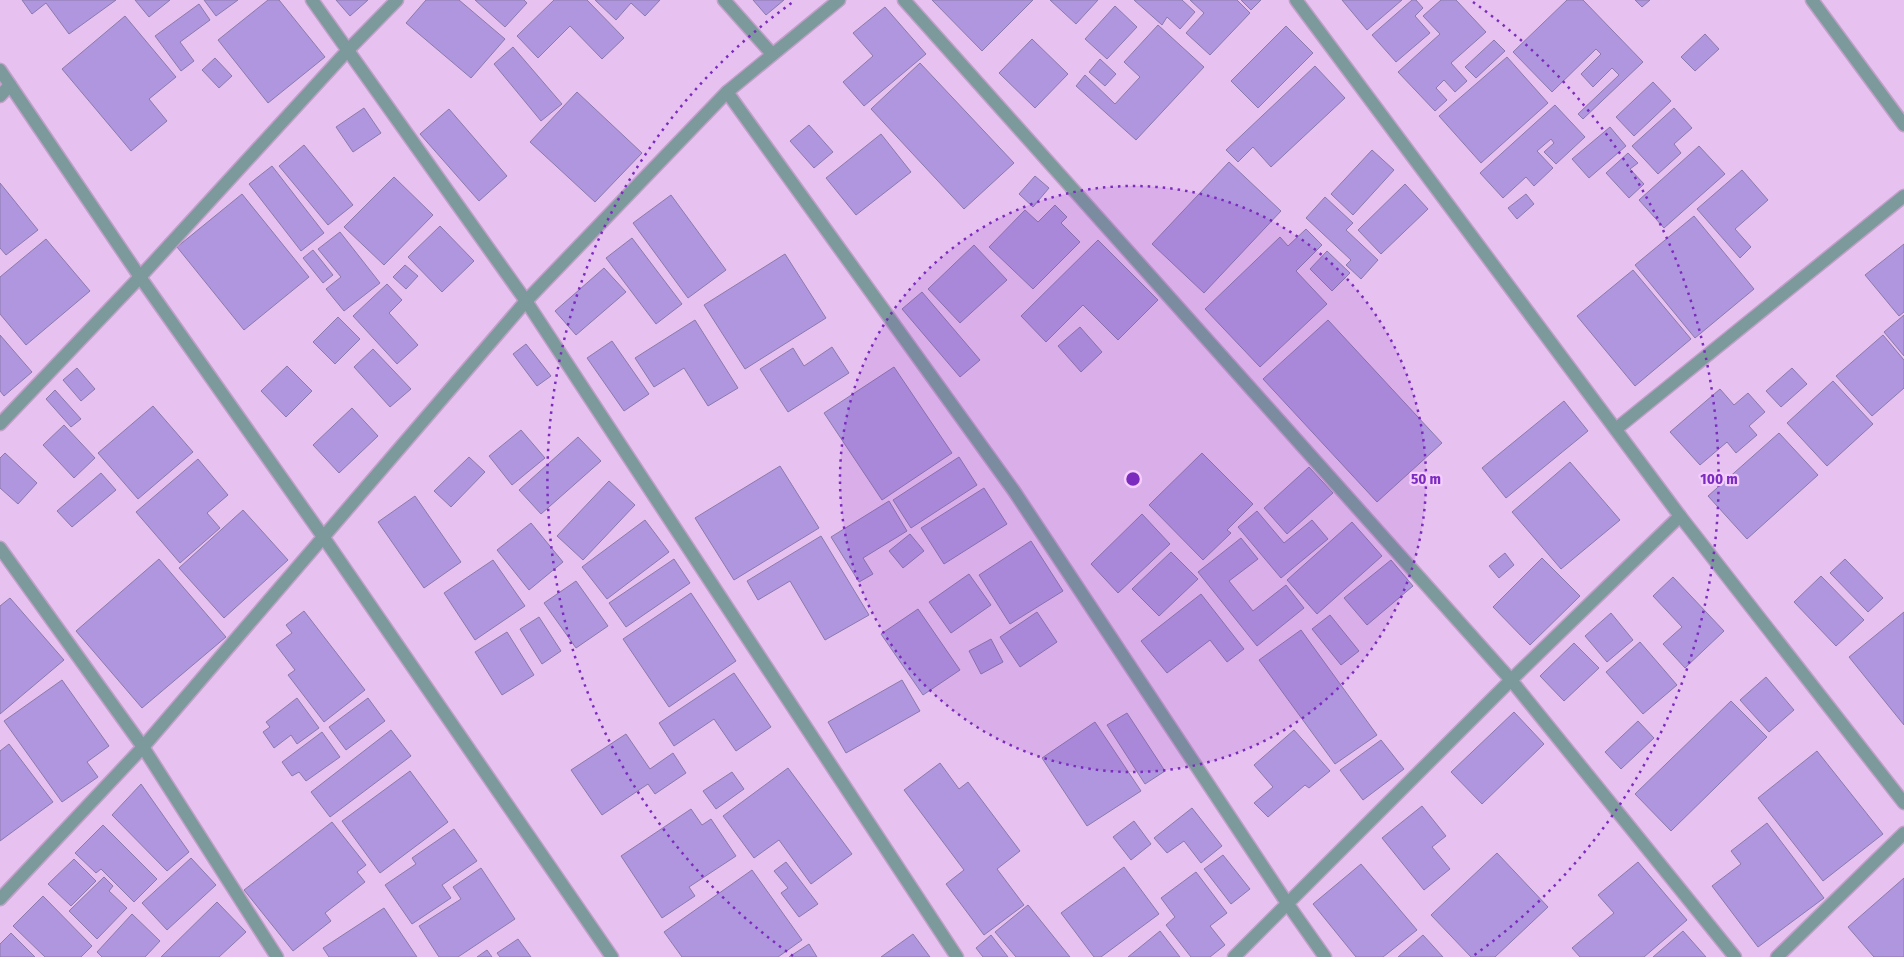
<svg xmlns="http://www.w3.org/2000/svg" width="1904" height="957" font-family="'Fira Sans Condensed',sans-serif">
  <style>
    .building { fill: #b096df; stroke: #8b7aab }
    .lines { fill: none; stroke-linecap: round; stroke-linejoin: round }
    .minor-casing { stroke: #c09fc8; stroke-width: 15 }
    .tertiary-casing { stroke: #c09fc8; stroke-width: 15 }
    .minor { stroke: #7c9a9c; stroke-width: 12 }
    .tertiary { stroke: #7c9a9c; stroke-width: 12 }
    .ring { fill: none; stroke: #7b2cbf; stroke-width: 2.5; stroke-dasharray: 2.5 5 }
    .centre { fill: #7b2cbf; stroke: #f4cefd; stroke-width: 2.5 }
    .ring-label { font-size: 15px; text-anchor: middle; font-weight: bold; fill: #7b2cbf; stroke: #f4cefd; stroke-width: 4.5; stroke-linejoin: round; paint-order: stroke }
  </style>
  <rect width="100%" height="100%" fill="#e7c1f0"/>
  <g class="building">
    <path d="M22,0H116L69,34L46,3L32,14Z"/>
    <path d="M135,0H170L149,17Z"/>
    <path d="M204,0H238L216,16Z"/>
    <path d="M268,0H279L325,57L268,103L218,40Z"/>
    <path d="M336,0H368L350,16Z"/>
    <path d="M426,0H459L505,39L471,78L406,23Z"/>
    <path d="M475,0H524L527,3L505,27Z"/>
    <path d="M554,0H587L624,38L602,59L570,26L538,58L517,36Z"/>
    <path d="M595,0H660L645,16L631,3L616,20Z"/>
    <path d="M753,0H784L766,15Z"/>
    <path d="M932,0H1033L982,51Z"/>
    <path d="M1050,0H1098L1076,24Z"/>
    <path d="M1134,0H1182L1195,12L1180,29L1167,17L1162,25Z"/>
    <path d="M1190,0H1237L1250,13L1210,55L1186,33L1204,13Z"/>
    <path d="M1241,0H1261L1251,10Z"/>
    <path d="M1342,0H1402L1367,30Z"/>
    <path d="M1412,0H1416L1423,8L1415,16L1430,33L1396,62L1372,35Z"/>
    <path d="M1441,0H1456L1486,32L1451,63L1467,81L1455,92L1444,80L1436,88L1447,100L1435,111L1398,72L1440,34L1423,16Z"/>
    <path d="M1567,0H1583L1643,62L1583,119L1578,114L1619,75L1612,68L1593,87L1581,74L1601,54L1596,49L1552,92L1513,52Z"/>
    <path d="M1635,0H1650L1642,7Z"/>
    <path d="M199,4L210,20L180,42L194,61L181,71L155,36Z"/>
    <path d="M1115,6L1137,27L1107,59L1085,39Z"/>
    <path d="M885,7L926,54L864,106L843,82L873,56L853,33Z"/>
    <path d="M125,16L176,77L149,99L167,121L131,151L62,69Z"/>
    <path d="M1158,25L1204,67L1136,140L1076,86L1085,75L1115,104L1140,77L1124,62Z"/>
    <path d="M1286,26L1313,53L1258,108L1231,81Z"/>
    <path d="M1705,34L1719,49L1695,71L1681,57Z"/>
    <path d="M1032,39L1068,74L1035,108L999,73Z"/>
    <path d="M1494,40L1505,51L1476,78L1465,67Z"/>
    <path d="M513,47L562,104L541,121L494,64Z"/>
    <path d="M1507,57L1548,103L1481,163L1439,116Z"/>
    <path d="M215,58L232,76L219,88L202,70Z"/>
    <path d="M1100,59L1116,74L1105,86L1089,72Z"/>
    <path d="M920,63L1014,163L964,209L871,109Z"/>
    <path d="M1315,66L1345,98L1271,167L1253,147L1238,162L1226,150Z"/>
    <path d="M1653,82L1671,101L1634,136L1616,117Z"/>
    <path d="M577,92L642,153L595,202L530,142Z"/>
    <path d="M1555,105L1585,137L1556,164L1544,152L1554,143L1551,139L1537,151L1553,168L1534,186L1526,177L1503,198L1480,173Z"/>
    <path d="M364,108L381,133L353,152L336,127Z"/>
    <path d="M1674,108L1692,128L1674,144L1681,153L1658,174L1632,146Z"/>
    <path d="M449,109L507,176L479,201L420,134Z"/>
    <path d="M809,125L833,152L814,168L790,141Z"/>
    <path d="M1610,127L1626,146L1589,178L1572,159Z"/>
    <path d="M881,134L911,172L856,215L826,178Z"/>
    <path d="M304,145L353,205L328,225L279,166Z"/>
    <path d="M1699,146L1725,174L1664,228L1639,200Z"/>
    <path d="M1372,150L1394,170L1353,215L1331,194Z"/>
    <path d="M1628,153L1638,163L1630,169L1644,184L1629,198L1606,173Z"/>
    <path d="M1229,162L1281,211L1204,293L1152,244Z"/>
    <path d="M272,166L324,233L301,251L249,184Z"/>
    <path d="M1742,170L1768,200L1735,229L1751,247L1740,258L1697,209Z"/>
    <path d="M1035,176L1049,188L1033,207L1019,194Z"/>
    <path d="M394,177L433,215L384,265L344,227Z"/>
    <path d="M0,183L38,230L6,255L0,248Z"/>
    <path d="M1405,184L1428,209L1381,254L1358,230Z"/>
    <path d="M242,194L309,277L244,330L177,247Z"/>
    <path d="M1526,194L1534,204L1517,219L1508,208Z"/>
    <path d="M671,195L726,270L688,298L633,223Z"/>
    <path d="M1325,197L1353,223L1346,230L1378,260L1361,279L1346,265L1351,260L1306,218Z"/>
    <path d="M1055,205L1067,217L1061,223L1080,242L1033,289L989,247L1025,210L1038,222Z"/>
    <path d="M1694,216L1754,289L1695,338L1635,265Z"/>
    <path d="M440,226L474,261L442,292L408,257Z"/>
    <path d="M1306,229L1322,245L1296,271L1327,304L1260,367L1205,309L1280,237L1288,246Z"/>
    <path d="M340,232L380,283L344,311L326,289L341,277L318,249Z"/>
    <path d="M632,238L682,304L656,324L606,258Z"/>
    <path d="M46,239L90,291L26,345L0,314V277Z"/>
    <path d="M1098,240L1158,300L1118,340L1083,305L1046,342L1021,316Z"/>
    <path d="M1904,244V312L1899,316L1865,275Z"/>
    <path d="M974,245L1007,280L960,323L928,289Z"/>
    <path d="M313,250L333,275L323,283L303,258Z"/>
    <path d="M1327,251L1350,273L1332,291L1310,269Z"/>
    <path d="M785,254L826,318L745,369L704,305Z"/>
    <path d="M405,265L418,276L406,289L393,277Z"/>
    <path d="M604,268L626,292L576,335L555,311Z"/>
    <path d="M1633,270L1691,339L1635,386L1577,316Z"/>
    <path d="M387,284L402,300L389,313L418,345L397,364L353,316Z"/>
    <path d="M922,292L980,360L960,377L902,309Z"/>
    <path d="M1904,315V356L1884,332Z"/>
    <path d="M338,317L360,339L335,364L313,342Z"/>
    <path d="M695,320L738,388L708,406L684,368L654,387L635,358Z"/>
    <path d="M1328,320L1442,443L1377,502L1263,379Z"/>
    <path d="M1080,327L1102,352L1081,372L1058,346Z"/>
    <path d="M0,335L32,372L4,396L0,391Z"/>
    <path d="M1883,335L1904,360V388L1872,416L1836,376Z"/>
    <path d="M612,341L649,394L624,411L587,358Z"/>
    <path d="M526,344L551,376L537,386L513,354Z"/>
    <path d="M832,347L849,373L788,412L760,369L793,348L804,366Z"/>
    <path d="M373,349L411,389L390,407L354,367Z"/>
    <path d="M287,366L312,391L286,417L261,391Z"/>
    <path d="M894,367L952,453L882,500L824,413Z"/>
    <path d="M77,368L95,389L81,401L63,380Z"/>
    <path d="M1792,368L1807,384L1781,407L1766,391Z"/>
    <path d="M1833,381L1873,424L1827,466L1787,423Z"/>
    <path d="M1720,389L1734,405L1748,393L1765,412L1749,426L1757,435L1736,453L1727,442L1700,465L1670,432Z"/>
    <path d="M55,390L81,419L71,427L46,399Z"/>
    <path d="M1564,401L1588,431L1506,498L1482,468Z"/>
    <path d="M153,406L193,452L138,499L98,453Z"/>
    <path d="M352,408L378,436L339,473L313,445Z"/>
    <path d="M64,425L95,458L74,478L43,445Z"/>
    <path d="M521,430L545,458L512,485L489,456Z"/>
    <path d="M1779,433L1818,475L1747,539L1708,496Z"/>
    <path d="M578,437L601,461L541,514L519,490Z"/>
    <path d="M5,453L37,483L18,504L0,488V458Z"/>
    <path d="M1202,453L1253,504L1227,530L1231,533L1203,560L1149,505Z"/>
    <path d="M469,457L485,472L451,507L434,491Z"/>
    <path d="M959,457L977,485L911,528L893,500Z"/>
    <path d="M198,459L228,495L207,513L220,528L180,563L136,512Z"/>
    <path d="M1570,462L1620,520L1561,569L1512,512Z"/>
    <path d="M780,466L819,528L734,580L695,518Z"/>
    <path d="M1309,467L1333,493L1287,534L1264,508Z"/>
    <path d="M101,473L116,490L72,527L57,511Z"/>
    <path d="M609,481L635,505L583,560L557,536Z"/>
    <path d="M984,488L1007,524L944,564L921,528Z"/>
    <path d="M415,496L461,562L424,588L378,522Z"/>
    <path d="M889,501L907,531L863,558L873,574L859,582L831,537Z"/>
    <path d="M243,510L288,560L224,618L179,568Z"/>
    <path d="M1257,511L1284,543L1312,520L1328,539L1281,578L1238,527Z"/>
    <path d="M1142,514L1170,544L1118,593L1091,564Z"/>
    <path d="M645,520L669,552L607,599L582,567Z"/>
    <path d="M1352,522L1382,556L1317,614L1287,580Z"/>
    <path d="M531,523L563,562L529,590L497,550Z"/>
    <path d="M910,534L924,551L903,568L889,551Z"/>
    <path d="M821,536L869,615L825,640L790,581L758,600L747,581Z"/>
    <path d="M1241,538L1258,559L1229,581L1253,611L1286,585L1304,608L1257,646L1198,572Z"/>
    <path d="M1031,541L1063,591L1010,624L979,575Z"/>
    <path d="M1171,552L1198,579L1159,616L1132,589Z"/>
    <path d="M1505,553L1514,565L1499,578L1489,566Z"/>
    <path d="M1542,558L1580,596L1530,645L1493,607Z"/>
    <path d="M159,559L226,637L142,708L76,631Z"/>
    <path d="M674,559L690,583L626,627L609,603Z"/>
    <path d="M1845,559L1883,598L1868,612L1830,573Z"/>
    <path d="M493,560L525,606L475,640L444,593Z"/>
    <path d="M1391,560L1413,586L1367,625L1344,598Z"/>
    <path d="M969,574L991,605L951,633L929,602Z"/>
    <path d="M1821,576L1864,620L1836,646L1794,602Z"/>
    <path d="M1673,577L1724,631L1685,668L1663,644L1682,627L1653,596Z"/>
    <path d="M576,581L608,626L576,648L544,603Z"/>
    <path d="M691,593L736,661L669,707L623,639Z"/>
    <path d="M1201,594L1244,649L1227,662L1210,640L1167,673L1141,641Z"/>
    <path d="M10,598L64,660L0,714V606Z"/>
    <path d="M918,609L960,670L923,695L881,634Z"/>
    <path d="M304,611L365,690L324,722L288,675L295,670L276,645L292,633L286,625Z"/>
    <path d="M1037,612L1057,642L1020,667L1000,637Z"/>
    <path d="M1904,612V725L1849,657Z"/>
    <path d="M1611,613L1633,640L1607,662L1585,636Z"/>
    <path d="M1330,615L1359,651L1341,665L1312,629Z"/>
    <path d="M539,617L561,651L542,664L520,629Z"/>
    <path d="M1301,630L1377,735L1335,764L1259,660Z"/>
    <path d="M507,632L534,675L502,695L475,652Z"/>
    <path d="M991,639L1003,662L981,674L969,651Z"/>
    <path d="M1640,642L1677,685L1643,714L1606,672Z"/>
    <path d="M1574,643L1599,668L1564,701L1540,676Z"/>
    <path d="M734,673L771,727L736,751L714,719L674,746L659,723Z"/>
    <path d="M1766,677L1794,710L1769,732L1740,700Z"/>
    <path d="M62,680L109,746L87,762L98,777L62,802L4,721Z"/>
    <path d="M902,680L920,711L846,753L828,722Z"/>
    <path d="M297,698L319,728L297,744L291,735L274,748L263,732L270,727L266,722Z"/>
    <path d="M368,698L385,721L346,750L329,727Z"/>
    <path d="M1731,701L1767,737L1671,831L1635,794Z"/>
    <path d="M1514,712L1544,744L1482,804L1451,772Z"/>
    <path d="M1127,713L1165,771L1145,784L1107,725Z"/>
    <path d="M1638,721L1654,738L1621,769L1605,752Z"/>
    <path d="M1095,722L1141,791L1087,826L1042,758Z"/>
    <path d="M391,730L411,756L330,817L311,792Z"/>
    <path d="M1294,730L1330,771L1309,788L1305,785L1268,817L1254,803L1273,787L1254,765Z"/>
    <path d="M322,732L340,757L306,781L299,772L292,776L282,762Z"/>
    <path d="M626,734L650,769L673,753L686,773L655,794L648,784L602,815L571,770Z"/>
    <path d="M1381,740L1404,769L1363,800L1340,770Z"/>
    <path d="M9,744L53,802L0,841V751Z"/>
    <path d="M1817,751L1883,834L1823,881L1758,798Z"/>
    <path d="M940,763L959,789L968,782L1020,851L997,869L1024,905L984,935L946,884L964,870L904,790Z"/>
    <path d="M788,768L852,854L811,884L779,840L754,858L723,816Z"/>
    <path d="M410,771L448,822L380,873L342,821Z"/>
    <path d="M732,772L744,789L716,809L703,791Z"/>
    <path d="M141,784L189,852L167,871L112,815Z"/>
    <path d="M1422,806L1446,836L1432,847L1450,869L1424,890L1382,838Z"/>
    <path d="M1192,808L1222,846L1201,863L1184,841L1167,853L1154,838Z"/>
    <path d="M691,809L702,825L711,819L736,856L689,887L695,896L662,918L621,856Z"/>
    <path d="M1134,821L1151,844L1131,860L1113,837Z"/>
    <path d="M332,822L366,865L357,872L365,882L325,913L331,921L293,951L244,890Z"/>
    <path d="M1767,823L1824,898L1758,947L1712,886L1741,864L1731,851Z"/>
    <path d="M103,825L157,879L134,902L101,869L96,873L75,853Z"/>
    <path d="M454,829L477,861L442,885L451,898L412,924L385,885L416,864L412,858Z"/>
    <path d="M1497,853L1548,907L1495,957H1471L1431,915Z"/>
    <path d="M1223,855L1250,889L1231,904L1204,869Z"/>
    <path d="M191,858L216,885L167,930L142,903Z"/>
    <path d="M74,859L96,881L71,906L48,884Z"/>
    <path d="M786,862L818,904L799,917L781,893L788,888L774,871Z"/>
    <path d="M1638,862L1687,920L1644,957H1580L1572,948L1614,913L1598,895Z"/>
    <path d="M1361,864L1417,930L1383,957H1356L1313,904Z"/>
    <path d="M1124,867L1159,914L1101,957H1094L1061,913Z"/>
    <path d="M481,868L515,919L458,957H439L419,926L461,899L453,887Z"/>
    <path d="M752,870L802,940L778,957H682L664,932Z"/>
    <path d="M1196,872L1227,913L1210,926L1225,945L1210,957H1191L1166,925L1175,917L1161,898Z"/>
    <path d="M104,877L113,886L109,891L127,908L97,939L69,911Z"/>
    <path d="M1904,878V957H1874L1848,927Z"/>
    <path d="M43,896L92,946L81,957H45L13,926Z"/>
    <path d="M217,902L246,932L219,957H161Z"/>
    <path d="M1028,905L1070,957H1016L995,932Z"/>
    <path d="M384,908L417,957H329L323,948Z"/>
    <path d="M132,914L160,941L145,957H102L97,952Z"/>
    <path d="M1160,931L1180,957H1128Z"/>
    <path d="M1683,931L1706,957H1653Z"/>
    <path d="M11,933L35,957H0V944Z"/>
    <path d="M913,934L930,957H881Z"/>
    <path d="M991,935L1008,957H983L976,948Z"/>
    <path d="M1423,935L1443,957H1398Z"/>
    <path d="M518,939L531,957H500L497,953Z"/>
    <path d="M809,944L817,957H789Z"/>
    <path d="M487,950L492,957H477Z"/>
  </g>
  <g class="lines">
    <g class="minor-casing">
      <g id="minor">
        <path d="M312,0L526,301L957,957"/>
        <path d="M724,0L772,54"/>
        <path d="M904,0L1511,680L1735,957"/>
        <path d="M1296,0L1680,516L1904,803"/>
        <path d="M1812,0L1904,125"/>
        <path d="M727,92L1014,491L1287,903L1325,957"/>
        <path d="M0,96L10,85"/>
        <path d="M0,424L140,277L348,50L397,0"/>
        <path d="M1616,429L1904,196"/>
        <path d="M0,548L143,747L277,957"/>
        <path d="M0,899L143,747L526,301L727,92L839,0"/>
        <path d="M1234,957L1511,680L1680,516"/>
        <path d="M1777,957L1904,833"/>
      </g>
    </g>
    <g class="tertiary-casing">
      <path id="tertiary" d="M0,70L140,277L324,538L612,957"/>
    </g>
    <use href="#minor" class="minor"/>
    <use href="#tertiary" class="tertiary"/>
  </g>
  <circle cx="1133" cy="479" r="293" fill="#7b2cbf" fill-opacity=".12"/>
  <g class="ring">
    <circle cx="1133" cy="479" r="293"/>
    <path d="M793 956A586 586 0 0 1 793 2M1473 2A586 586 0 0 1 1473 956"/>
  </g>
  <circle cx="1133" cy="479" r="8" class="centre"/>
  <g class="ring-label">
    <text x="1426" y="484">50 m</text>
    <text x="1719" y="484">100 m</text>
  </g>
</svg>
